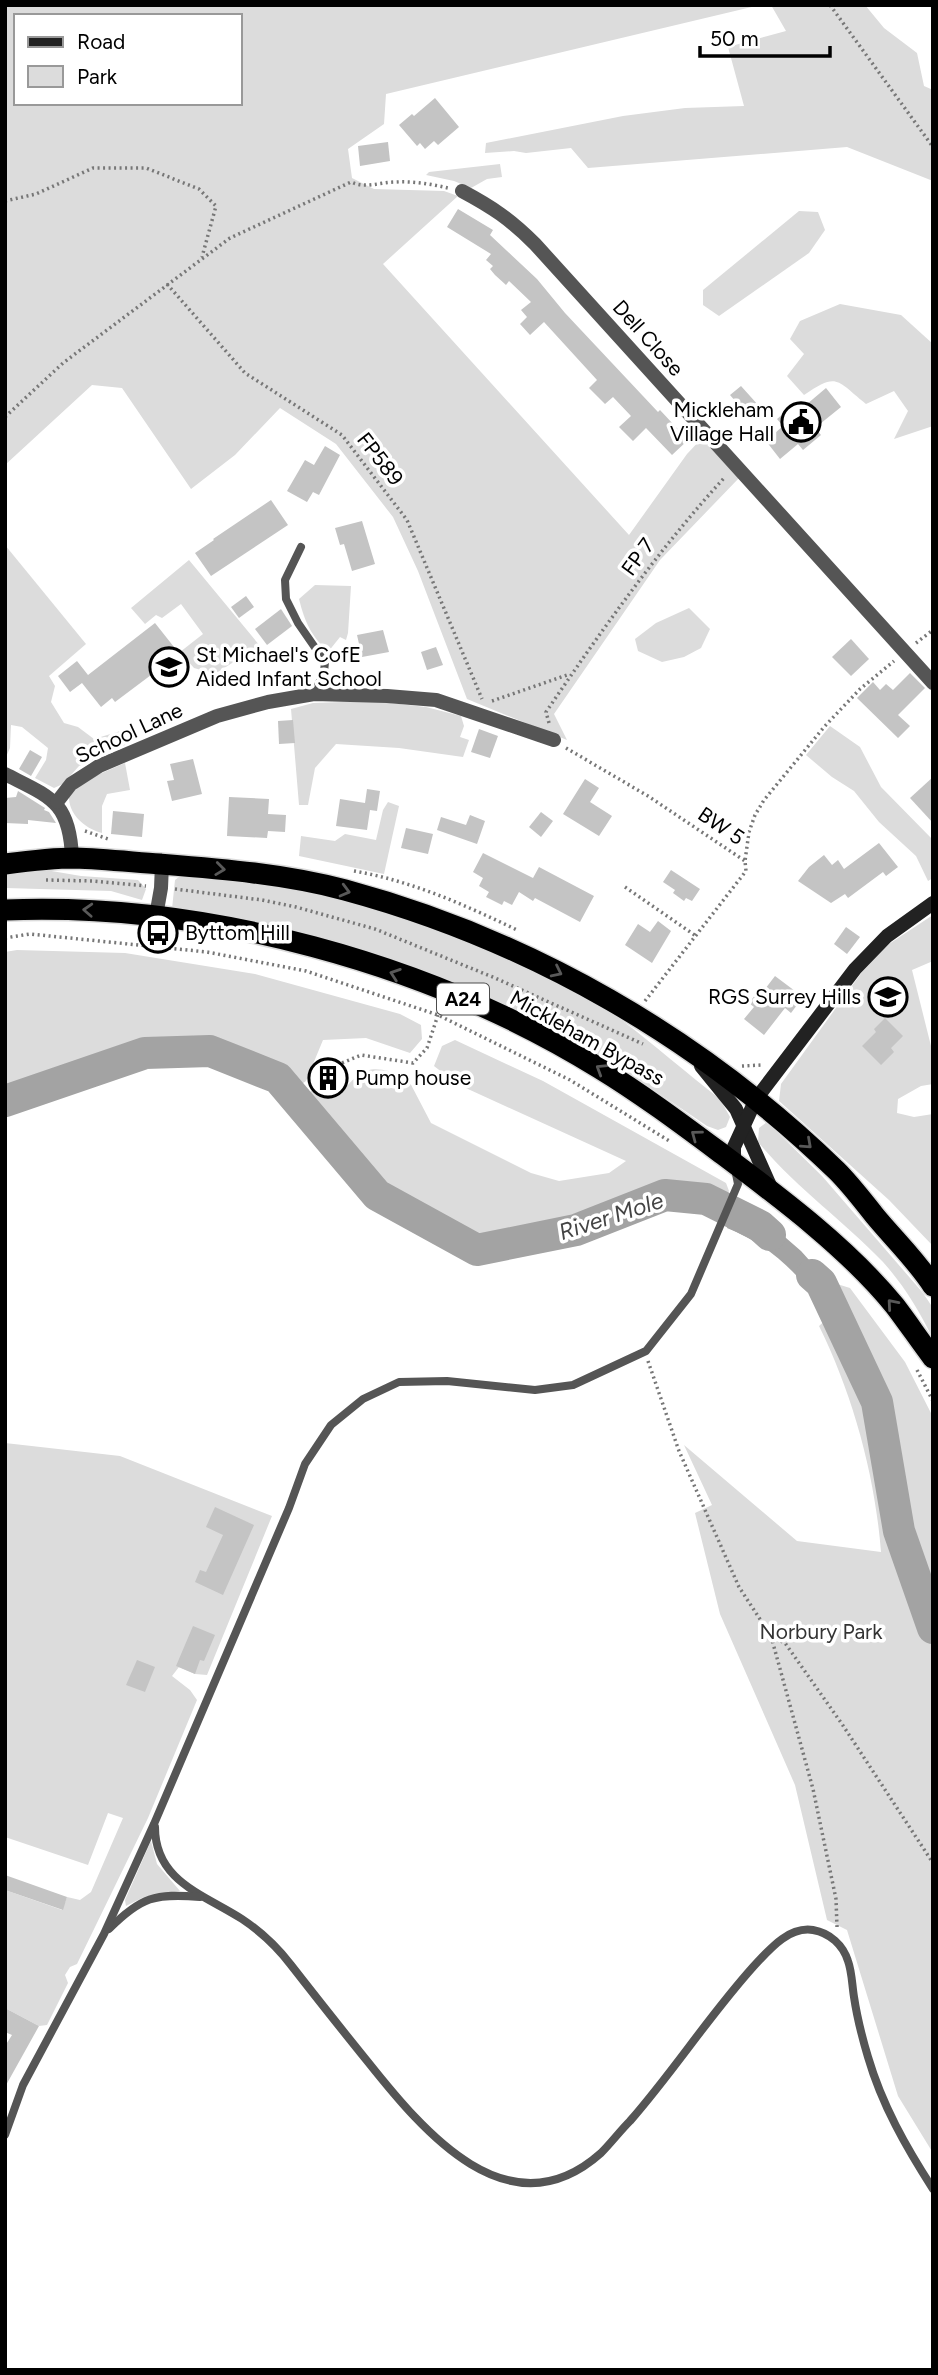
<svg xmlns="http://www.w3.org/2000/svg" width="938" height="2375" font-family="Figtree,sans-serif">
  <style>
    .green { fill: #dcdcdc; fill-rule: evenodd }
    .water { fill: #a3a3a3 }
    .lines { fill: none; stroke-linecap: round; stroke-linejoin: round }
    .river { stroke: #a3a3a3; stroke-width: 32 }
    .building { fill: #c4c4c4 }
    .highway-casing { stroke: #dbdbdb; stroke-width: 24 }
    .path { stroke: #777; stroke-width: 3.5; stroke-dasharray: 2 3.5; stroke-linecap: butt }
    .lane { stroke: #555; stroke-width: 8 }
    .street { stroke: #555; stroke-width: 14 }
    .secondary { stroke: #222; stroke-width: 14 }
    .highway { stroke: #000; stroke-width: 21 }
    .oneway { stroke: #595959 }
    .labels { text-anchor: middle; stroke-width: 7; stroke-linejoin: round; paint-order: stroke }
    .shield { fill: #fff; stroke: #4c4c4c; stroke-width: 2 }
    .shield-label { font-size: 19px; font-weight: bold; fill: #000 }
    .street-label { font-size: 21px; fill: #000; stroke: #fff }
    .poi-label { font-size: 21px; fill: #000; stroke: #fff; text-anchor: start }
    .park-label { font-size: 21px; fill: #333; stroke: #fff }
    .water-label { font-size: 23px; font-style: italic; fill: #444; stroke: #fff }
  </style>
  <rect width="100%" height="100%" fill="#fff"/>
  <g class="green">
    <path d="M5,5H760L386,94L384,124L348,149L352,178L374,189L444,191L458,196L383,264L629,535L687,454L702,438L739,478L660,560L554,714L567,740L467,699L418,571L393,517L336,444L280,408L235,455L191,489L122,388L92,385L5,465ZM16,16H240V103H16Z"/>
    <path d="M771,5H865L884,28L917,53L924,86L933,90V181L847,147L588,168L571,148L526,153L514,151L485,153L486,143L623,116L685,108L744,106L728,47L786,31Z"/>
    <path d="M500,164L502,177L487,179L471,188L454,181L426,175L429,172Z"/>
    <path d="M799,211L818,212L825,230L809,253L719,316L703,305V290Z"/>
    <path d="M840,304L901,315L933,344V426L894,439L908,411L894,391L866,404C836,380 838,372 804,395L787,376L804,354L790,339L800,321Z"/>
    <path d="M5,545L86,644L49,676L55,686L51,702L64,723L78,727L94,739L127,729L136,740L79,766L63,784L54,788L35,778L46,760L48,748L22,727L11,725L10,748L5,759Z"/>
    <path d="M189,560L270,658L246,654L215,674L194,668L180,652L203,634L181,604L162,618L156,615L145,624L131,608Z"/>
    <path d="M315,585L351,586L348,633L346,640L340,637L328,652C311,635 305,623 299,599Z"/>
    <path d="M689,608L710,629L701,648L684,657L662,662L638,651L635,639L656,623Z"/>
    <path d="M372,701L426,707L461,716L464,726L460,737L469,740L463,757L399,748L336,744L315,768L308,805H299L291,709L313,703Z"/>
    <path d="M830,726L860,747L881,787L933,840V878L928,881L916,856L879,822L854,791L832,777L806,755Z"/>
    <path d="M125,763L130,790L107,794L102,806V833C84,828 68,814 69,795L88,779Z"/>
    <path d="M388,802L399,806L384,874L299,856L301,836L335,841L345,834L376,840L383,810Z"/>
    <path d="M34,868L81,876L138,880L146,889L142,900L111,891L5,888V870Z"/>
    <path d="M184,873C212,877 240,879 268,884C382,903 527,951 620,1019C654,1044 686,1073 720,1099L730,1117L726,1127L718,1130L707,1126C646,1084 584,1043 517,1010C440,973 356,946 272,926C239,919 205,915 172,909L175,880Z"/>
    <path d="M933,915V961L912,970L933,1054V1084L921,1086L898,1099L897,1113L914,1117L933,1114V1246L889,1200L779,1101L781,1084L862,972L889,944Z"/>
    <path d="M17,950L125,953L255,974L400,1014L421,1025L422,1039L410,1053L366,1038L323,1040L306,1081L299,1086L278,1065L249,1050L208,1043L146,1041L96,1056L5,1090V952Z"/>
    <path d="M455,1040L543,1081L726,1183L729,1191L726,1197L673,1181L550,1222L478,1234L380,1183L306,1096L315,1087L341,1094C363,1064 374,1065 407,1077L431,1123L531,1173L559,1181L609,1173L626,1161L457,1084L434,1066L442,1046Z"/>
    <path d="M767,1122L822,1176L923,1293L933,1308V1339C920,1312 903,1284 883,1262C843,1220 795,1187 758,1142L759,1128Z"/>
    <path d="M837,1284L850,1288L905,1362L933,1417V2153L898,2096L847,1930L827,1920L795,1785L720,1614L695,1513L712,1505L684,1445L797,1541L881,1552C875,1475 853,1395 819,1326L839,1308Z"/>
    <path d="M5,1443L120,1456L272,1516L207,1675L195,1674L179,1667L172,1676L190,1690L197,1700L148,1818L77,1964L70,1967L65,1975L68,1983L47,2025L39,2026L5,2008V1890L62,1910L67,1897L80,1900L91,1892L123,1818L108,1813L88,1865L5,1837Z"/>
    <path d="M151,1841L157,1864L180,1891L144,1897L126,1906L125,1900Z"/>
  </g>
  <path class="water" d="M737,1200L763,1218L801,1251L837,1291L839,1308L828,1318C806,1279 769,1244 727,1228Z"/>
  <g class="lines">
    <g class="river">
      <path d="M5,1101L145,1053L210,1051L278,1078L377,1195L477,1250L576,1230L665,1195L706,1199L760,1226L770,1235"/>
      <path d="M812,1275L821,1283L877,1402L899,1531L933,1628"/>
    </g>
  </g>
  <g class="building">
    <path d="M435,98L459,127L438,145L434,141L425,149L420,143L417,146L399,125L412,114L414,116Z"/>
    <path d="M388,142L390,161L360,166L358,146Z"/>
    <path d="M458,209L493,230L490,235L537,279L565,313L658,412L660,410L688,440L672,455L646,428L633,441L619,427L631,416L613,397L605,404L589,388L597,380L544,322L530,335L520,324L527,317L521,310L531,302L509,281L506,285L495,275L490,269L493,266L486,260L491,254L447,227Z"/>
    <path d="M741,386L759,406L745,418L733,404L736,402L730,395Z"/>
    <path d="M826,388L841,407L815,428L821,435L803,450L798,444L780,459L766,441L783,426L777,419L795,404L800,410Z"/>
    <path d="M325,446L340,455L319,495L313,492L307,502L287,491L305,460L314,465Z"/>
    <path d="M271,500L288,525L211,576L195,553L214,540L213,539Z"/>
    <path d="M362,521L375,564L352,571L344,544L340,545L335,528Z"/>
    <path d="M246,596L254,607L239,618L231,607Z"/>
    <path d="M281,609L292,626L267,645L255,629Z"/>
    <path d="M155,623L174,647L161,657L163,660L152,668L155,672L115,702L112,698L101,707L82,683L70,692L58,676L77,661L88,675Z"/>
    <path d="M383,630L389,652L362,657L357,635Z"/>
    <path d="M851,639L869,659L851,676L832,657Z"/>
    <path d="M436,647L443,665L427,670L421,652Z"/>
    <path d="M910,673L925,688L898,715L910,726L898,738L857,698L873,682L880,690L886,684L893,690Z"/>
    <path d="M293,720L295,743L279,744L278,721Z"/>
    <path d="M479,729L498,736L490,758L471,752Z"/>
    <path d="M30,750L42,757L31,776L19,769Z"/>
    <path d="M193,759L202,794L172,801L167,781L174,780L170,764Z"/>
    <path d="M933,777V823L910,798Z"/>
    <path d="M585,779L599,788L590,802L612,816L599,836L563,814Z"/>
    <path d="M367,789L380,791L377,811L370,810L367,830L336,826L340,799L365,803Z"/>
    <path d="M18,791L45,808L44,810L49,812L56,823L28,820V824L5,823V798L16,797Z"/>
    <path d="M229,797L269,799L268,814L286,815L285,832L268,831L267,838L227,836Z"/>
    <path d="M113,811L144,814L142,837L111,834Z"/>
    <path d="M541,812L553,821L541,837L529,827Z"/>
    <path d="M470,815L485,821L477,844L437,830L441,817L466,825Z"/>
    <path d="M406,828L433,834L428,854L401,848Z"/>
    <path d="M879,843L898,867L886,876L883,872L848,898L845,894L831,903L798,881L809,867L824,855L832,865L838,860L844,869Z"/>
    <path d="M483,853L533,878L539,867L594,896L580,922L535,898L533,901L519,892L512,905L504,901L502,905L486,897L489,892L479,886L483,878L473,872Z"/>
    <path d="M671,870L700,889L692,901L686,898L684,901L673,893L675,890L663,882Z"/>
    <path d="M658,921L671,931L652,963L625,945L638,924L650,932Z"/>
    <path d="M846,927L860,937L847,954L834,944Z"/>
    <path d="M775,976L803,997L791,1013L785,1008L764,1035L744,1019L754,1007L749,1003L759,990L762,993Z"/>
    <path d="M885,1018L903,1036L891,1048L894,1052L881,1065L862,1046L876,1032L874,1029Z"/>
    <path d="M215,1507L254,1525L223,1595L195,1582L200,1570L206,1572L223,1535L206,1527Z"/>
    <path d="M193,1626L215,1635L204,1661L200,1660L195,1674L176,1666Z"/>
    <path d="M137,1660L155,1667L145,1692L126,1685Z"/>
    <path d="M5,1875L67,1897L63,1910L5,1890Z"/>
    <path d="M5,2008L39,2026L5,2087V2046L12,2035L5,2032Z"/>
  </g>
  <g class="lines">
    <g class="highway-casing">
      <g id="highway">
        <path d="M5,864C28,861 52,858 75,858C103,859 132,862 160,864C222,869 285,874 345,890C530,940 700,1038 837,1171C851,1185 863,1201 875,1216C894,1239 917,1261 933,1286"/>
        <path d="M5,910C205,902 429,963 599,1068C640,1093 679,1122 718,1151C778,1196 847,1247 895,1306C908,1323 920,1341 933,1358"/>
      </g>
    </g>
    <g class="path">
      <path d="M830,5L933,147"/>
      <path d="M5,201L36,194L93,168H146L199,189L216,206L202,257"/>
      <path d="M167,284L245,373L342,435L407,520L482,699"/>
      <path d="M5,417L63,363L230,238L351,182C366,189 380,182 396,182C413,181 431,184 448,188"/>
      <path d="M916,643L933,630"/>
      <path d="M492,701L570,674"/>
      <path d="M549,723L546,712C601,631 659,549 725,477"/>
      <path d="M566,748L648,796L745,861"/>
      <path d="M85,831L111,840"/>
      <path d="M354,871C412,881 465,905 517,930"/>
      <path d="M46,880L93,881L146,886"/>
      <path d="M625,887L696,936"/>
      <path d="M175,889L262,900L296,907L375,929L495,978L643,1044"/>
      <path d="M5,938L30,934L207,952L306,971L438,1015L570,1080L671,1142"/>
      <path d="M645,1001L746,871L745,861L749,832L755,815L764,800L824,727L860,689L894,661"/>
      <path d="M337,1065L361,1055L413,1063L427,1048L438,1015"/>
      <path d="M742,1066L762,1065"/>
      <path d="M648,1361L679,1451L739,1587L771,1636L813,1789L836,1899L837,1927"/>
      <path d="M917,1370L933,1401"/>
      <path d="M771,1636L785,1643L842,1724L933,1863"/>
    </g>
    <g class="lane">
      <path d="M301,547L285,580L286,599L298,623L325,662L324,672L314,694"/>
      <path d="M155,1827C155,1881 203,1894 242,1919C260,1931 278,1948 291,1965C316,1997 342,2030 368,2062C423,2131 509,2235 601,2153C611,2143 620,2131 630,2121C673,2072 709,2016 753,1967C768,1951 788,1926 813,1930C830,1933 843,1945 848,1961C852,1972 852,1985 854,1997C857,2017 862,2037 868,2057C882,2105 906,2147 933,2189"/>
      <path d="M109,1929C141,1897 155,1893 200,1897"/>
      <path d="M5,2135L23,2085L104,1934L154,1824L289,1508L305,1464L331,1425L363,1399L399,1382L447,1381L535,1390L573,1385L646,1351L691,1294L738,1184L735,1169"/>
    </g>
    <g class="street">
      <path d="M462,191C492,207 510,219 535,244L933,683"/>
      <path d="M5,774C50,797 70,801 72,858"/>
      <path d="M57,802L71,784L99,766L217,716L268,702L314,694L387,696L436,700L554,740"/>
      <path d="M156,916L161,888L162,864"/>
    </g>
    <g class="secondary">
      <path d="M701,1066L736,1109L772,1190"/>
      <path d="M734,1163V1147L756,1099L855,969L887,936L933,903"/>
    </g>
    <use href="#highway" class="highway"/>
  </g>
  <defs><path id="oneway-chevron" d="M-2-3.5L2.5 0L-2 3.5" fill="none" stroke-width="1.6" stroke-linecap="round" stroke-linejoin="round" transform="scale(1.75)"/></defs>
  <g class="oneway">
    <use href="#oneway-chevron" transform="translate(220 869) rotate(7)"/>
    <use href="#oneway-chevron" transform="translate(345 891) rotate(15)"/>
    <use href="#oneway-chevron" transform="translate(88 910) rotate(-177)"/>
    <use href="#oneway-chevron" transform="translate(557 972) rotate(26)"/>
    <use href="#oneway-chevron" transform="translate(395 974) rotate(-161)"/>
    <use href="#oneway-chevron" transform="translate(601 1069) rotate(-148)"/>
    <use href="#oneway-chevron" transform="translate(696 1135) rotate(-143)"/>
    <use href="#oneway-chevron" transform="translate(807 1144) rotate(42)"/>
    <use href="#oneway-chevron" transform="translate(892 1304) rotate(-131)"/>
  </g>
  <defs>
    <g id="civic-ring" transform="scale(2.0125)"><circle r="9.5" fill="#fff" stroke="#000" stroke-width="1.5"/><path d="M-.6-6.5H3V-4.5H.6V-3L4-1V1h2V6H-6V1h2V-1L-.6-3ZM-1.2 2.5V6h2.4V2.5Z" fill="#000"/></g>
    <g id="school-ring" transform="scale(2.0125)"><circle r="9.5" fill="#fff" stroke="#000" stroke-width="1.5"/><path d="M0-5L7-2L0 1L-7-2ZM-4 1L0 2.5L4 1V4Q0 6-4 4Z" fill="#000"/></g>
    <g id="bus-ring" transform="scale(2.0125)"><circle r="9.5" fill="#fff" stroke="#000" stroke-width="1.5"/><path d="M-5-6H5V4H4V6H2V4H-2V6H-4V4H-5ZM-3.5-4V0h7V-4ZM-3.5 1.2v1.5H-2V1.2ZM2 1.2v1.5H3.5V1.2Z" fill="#000"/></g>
    <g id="building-ring" transform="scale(2.0125)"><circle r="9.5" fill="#fff" stroke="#000" stroke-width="1.5"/><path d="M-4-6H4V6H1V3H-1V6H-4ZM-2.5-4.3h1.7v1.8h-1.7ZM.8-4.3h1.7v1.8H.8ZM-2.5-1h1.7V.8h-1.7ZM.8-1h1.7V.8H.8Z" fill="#000"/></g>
  </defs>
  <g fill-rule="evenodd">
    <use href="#civic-ring" x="801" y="422"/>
    <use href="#school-ring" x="169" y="667"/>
    <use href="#bus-ring" x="158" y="933"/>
    <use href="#school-ring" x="888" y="997"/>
    <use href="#building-ring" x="328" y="1078"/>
  </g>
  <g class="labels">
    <rect class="shield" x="437" y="983.5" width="52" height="31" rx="5"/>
    <g class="shield-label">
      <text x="463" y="1006">A24</text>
    </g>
    <g class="street-label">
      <text transform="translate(648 338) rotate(48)" y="7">Dell Close</text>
      <text transform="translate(380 459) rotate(52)" y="7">FP589</text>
      <text transform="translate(638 557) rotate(-54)" y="7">FP 7</text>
      <text transform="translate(129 733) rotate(-25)" y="7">School Lane</text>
      <text transform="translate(721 826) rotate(34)" y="7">BW 5</text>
      <text transform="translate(587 1038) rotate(29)" y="7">Mickleham Bypass</text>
    </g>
    <g class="poi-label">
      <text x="774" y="417" text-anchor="end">Mickleham<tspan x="774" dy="24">Village Hall</tspan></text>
      <text x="196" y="662">St Michael's CofE<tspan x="196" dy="24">Aided Infant School</tspan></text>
      <text x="185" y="940">Byttom Hill</text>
      <text x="861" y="1004" text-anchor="end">RGS Surrey Hills</text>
      <text x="355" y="1085">Pump house</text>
    </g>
    <g class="park-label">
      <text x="821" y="1639">Norbury Park</text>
    </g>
    <g class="water-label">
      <text transform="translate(611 1216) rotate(-18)" y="8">River Mole</text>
    </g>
  </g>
  <rect width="938" height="2375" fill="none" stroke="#000000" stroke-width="14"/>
  <rect x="14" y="14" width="228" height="91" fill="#ffffff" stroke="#999999" stroke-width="2"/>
  <rect x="28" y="37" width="35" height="10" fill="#222222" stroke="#999999" stroke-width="2"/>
  <text x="77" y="49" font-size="21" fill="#000000">Road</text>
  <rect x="28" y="66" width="35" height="21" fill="#dcdcdc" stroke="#999999" stroke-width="2"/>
  <text x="77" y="84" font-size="21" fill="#000000">Park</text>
  <path d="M700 46v10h130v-10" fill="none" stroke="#000000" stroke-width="3.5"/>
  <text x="710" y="46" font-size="21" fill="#000000" stroke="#ffffff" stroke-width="5" paint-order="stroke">50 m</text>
</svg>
